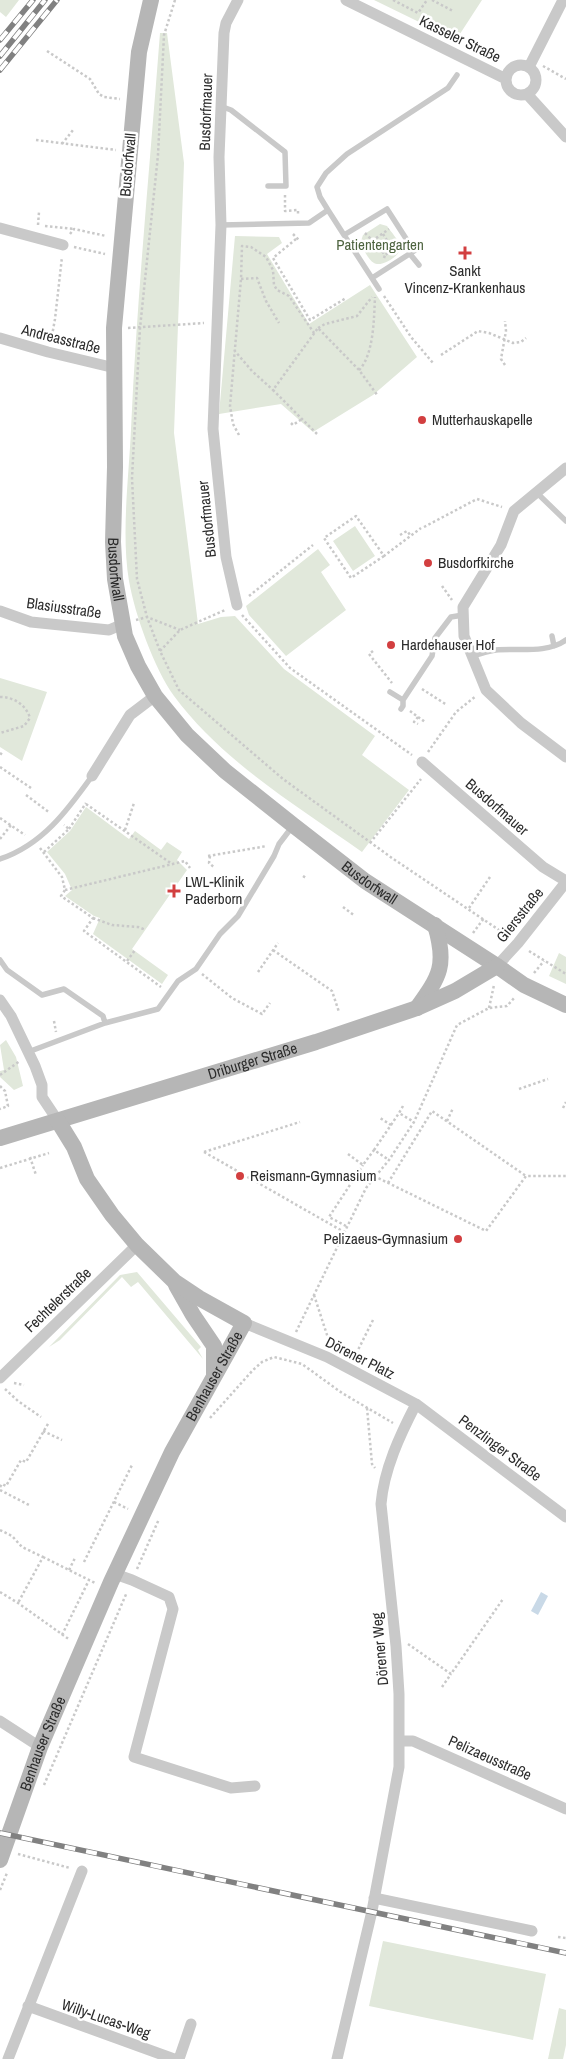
<svg xmlns="http://www.w3.org/2000/svg" width="566" height="2059" viewBox="0 0 566 2059" font-family="'Archivo Narrow',sans-serif">
<rect width="100%" height="100%" fill="#fff"/>
<path fill="#e1e8db" d="M0,0H19L6,17L0,12Z
M374,0H482L456,40Z
M160,33H167L184,163L174,433L198,624L221,617L235,616L284,669L375,736L362,755L409,790L362,852C296,805 223,762 174,696C154,668 135,615 129,581C121,534 129,476 131,429C137,296 150,165 160,33Z
M380,224L387,226C391,232 398,239 400,246C403,255 381,268 374,263C368,260 364,249 360,244L363,235Z
M235,236L279,237L282,243L267,254L309,324L370,285L417,357L373,395L313,432L281,404L219,414Z
M355,526L375,556L353,571L333,541Z
M318,549L330,565L321,572L346,610L286,656L249,615L246,606Z
M0,678L47,692L22,761L0,747Z
M86,807L129,839L135,831L161,850L167,842L182,852L177,860L187,870L132,949L168,975L162,984L93,934L100,918L94,916L65,896L72,890L65,874L47,852L70,831Z
M559,953L566,957V984L549,976Z
M6,1040L16,1057L23,1086L14,1090L0,1077V1071L4,1070L0,1045Z
M137,1272L201,1347L198,1350L203,1359L138,1282L131,1287L122,1277L60,1340L49,1347L120,1275Z
M383,1941L546,1974L533,2040L369,2006Z
M559,2008L566,2010V2045L563,2059H548Z"/>
<path fill="#c9d9e7" d="M541,1592L548,1596L538,1615L531,1611Z"/>
<g fill="none" stroke-linecap="round" stroke-linejoin="round">
<path stroke="#c9c9c9" stroke-width="2.5" stroke-dasharray="2.5 2.5" stroke-linecap="butt" d="M175,0L164,35L158,155L140,328L132,478L137,579L147,617L160,651L179,690L283,779L392,858L508,936
M393,0L418,13L427,0
M432,0L453,11
M47,51L90,79L99,94L104,97L120,99
M543,66L566,79
M36,140L116,150
M62,144L73,130
M285,195V211L298,210V215
M38,225L39,212
M45,226L74,229
M365,233L375,243L380,252
M70,234L74,229L106,236
M293,234L300,241
M383,234L393,250L385,255
M296,239L273,258L310,320L346,298
M372,241L389,229
M74,247L105,254
M384,258L385,255L381,250L388,241
M241,279L257,278L266,301L279,323
M384,296L411,337L433,363
M128,328L204,323
M318,328L325,324L357,316L372,297
M51,341L55,319L62,257
M234,350L252,371L273,390
M441,355L478,331L489,333L513,343L521,342L526,338
M505,365L501,359L506,331L505,321
M359,370C374,355 374,317 375,297
M291,423L293,425L302,419
M317,434L273,390L318,328L359,370L378,396
M239,435L233,424L230,406L241,279L242,246L251,247L266,257L273,270L274,285L277,290L289,296L314,333
M424,527L477,499L502,507
M400,535L407,531L411,536
M384,556L351,578L324,538L356,516L384,556L421,528
M442,586L452,600
M249,596L313,545
M242,615L290,668L412,755
M136,620L147,617L180,630
M160,651L180,630L225,610
M373,651L369,654L392,683
M422,689L447,705
M0,697C14,697 26,705 30,718L24,726L0,733
M410,711L425,722
M418,717L414,722L418,724
M428,752L456,712L476,696
M0,753L4,756
M0,767L31,788
M26,795L50,813
M86,804L172,864
M0,818L25,835
M69,829L86,803
M125,830L134,803
M0,839L11,825
M370,843L421,779
M40,848L62,877L65,890L61,896L93,918L84,931L161,987
M44,852L69,829L64,825
M208,856L267,846
M210,856L209,863L215,868
M303,876L306,878
M65,890L185,861L190,868
M343,907L355,916
M469,908L490,877
M93,918L112,925L138,927L146,930
M473,933L484,918
M273,950L332,991L339,1012
M529,951L566,974
M127,961L135,950
M258,972L278,943
M534,973L544,961
M202,974L232,998L262,1014L270,1003
M489,1008L494,985
M54,1021L56,1032
M0,1075L20,1061
M0,1086L5,1091L8,1106L0,1109
M519,1089L548,1079
M403,1106L399,1113L414,1122
M563,1108L566,1102
M447,1121L453,1108
M391,1125L399,1113
M374,1150L391,1125L380,1118
M204,1152L344,1232
M204,1152L300,1122
M348,1154L363,1165L374,1150L389,1160
M30,1157L36,1175
M0,1168L49,1153
M374,1176L486,1231L526,1176H566
M388,1183L432,1111L526,1176
M346,1226L329,1217L363,1165
M314,1295L330,1344
M296,1332L366,1188L389,1160L414,1122L457,1025L489,1008L507,1006L515,997
M354,1358L373,1320
M14,1383L24,1385
M5,1389L18,1401L41,1417
M367,1408L372,1464L375,1468
M210,1418L253,1370L262,1362L274,1357L302,1364L342,1393L393,1423
M43,1431L62,1440
M0,1487L2,1484L6,1486L21,1460L26,1462L49,1422
M0,1490L29,1505
M114,1502L128,1509
M0,1530L12,1536L22,1547L43,1557L18,1603
M43,1557L95,1583
M84,1562L132,1465
M137,1569L159,1519
M69,1570L75,1558
M0,1592L18,1603L70,1640
M62,1635L89,1580
M408,1644L451,1674L503,1599
M442,1687L451,1674
M44,1785L127,1592
M18,1854L70,1868
M0,1890L7,1873
M558,1937L566,1938"/>
<path stroke="#c9c9c9" stroke-width="5.5" d="M220,106L231,110L285,152L286,186H268
M328,210L320,197L317,187L326,173L347,154L448,88L457,75
M221,225L309,223L328,210L344,235L387,209L414,251L372,278
M344,235L379,289
M410,254L419,265
M537,493L566,521
M552,636L554,646
M472,656C480,654 488,651 496,650C517,648 547,654 566,640
M390,692L403,700
M401,709L403,706V700L432,656L435,638L451,617L463,615
M0,859C42,845 67,811 92,776
M0,960L7,970L42,995L64,989L103,1016L105,1023
M28,1052L105,1023L158,1009L178,981L196,969L220,934L238,916L274,856L279,844L292,827"/>
<path stroke="#c9c9c9" stroke-width="11" d="M346,0L506,79
M506 80a15 15 0 1 1 30 0a15 15 0 1 1-30 0Z
M529,67L563,0
M527,94L566,137
M0,228L63,245
M0,338L48,352L115,368
M566,468L514,511L501,545L463,607L464,636L486,690L521,723L566,757
M237,605L226,557L213,429L221,225L219,157L224,33L226,23L238,0
M0,611L31,622L109,630L123,624
M422,762L543,867L566,881
M92,776L130,715L155,696
M497,966L518,943L566,882
M0,1000L11,1016L35,1066L42,1085V1097L58,1121
M244,1323L327,1357L416,1404L566,1517
M0,1378L137,1245
M115,1574L132,1580L169,1597L173,1609L134,1757L231,1788L255,1786
M0,1721L40,1747
M400,1741H413L566,1809
M374,1898L532,1931
M28,2006L174,2059
M8,2059L82,1871
M179,2059L191,2024
M337,2059L372,1911L399,1767V1694L396,1646L381,1504C384,1469 400,1435 416,1404"/>
<g stroke="#b6b6b6" stroke-width="16">
<path id="s1" d="M151,0L139,52L114,328L115,467L113,542L115,579L125,636L138,666L155,696L187,735L225,771L293,825L365,881L497,966L524,985L566,1005"/>
<path d="M417,1008C440,976 447,965 435,925"/>
<path id="s2" d="M0,1138L316,1042L417,1008L455,991L497,966"/>
<path d="M176,1285L193,1315L214,1346V1375"/>
<path id="s3" d="M0,1860L40,1747L111,1582L172,1452L244,1323L199,1298L175,1282L137,1245L112,1215L87,1179L74,1147L58,1121"/>
</g>
<defs>
<path id="rail" d="M0,40L33,0
M0,56L45,0
M0,70L57,0
M0,1833L566,1953"/>
</defs>
<use href="#rail" stroke="#818181" stroke-width="5.5"/>
<use href="#rail" stroke="#fff" stroke-width="4" stroke-dasharray="11" stroke-linecap="butt"/>
</g>
<g fill="#d23f40" stroke="#fff" stroke-width="2">
<path d="M462.5 245.5h5v5h5v5h-5v5h-5v-5h-5v-5h5z"/>
<circle cx="422" cy="420" r="5"/>
<circle cx="428" cy="563" r="5"/>
<circle cx="391" cy="645" r="5"/>
<path d="M171.5 883.5h5v5h5v5h-5v5h-5v-5h-5v-5h5z"/>
<circle cx="240" cy="1176" r="5"/>
<circle cx="458" cy="1239" r="5"/>
</g>
<g text-anchor="middle" stroke-width="5" stroke-linejoin="round" paint-order="stroke">
<g font-size="15" fill="#2c2c2c" stroke="#fff">
<text transform="translate(460 39) rotate(26)" y="5">Kasseler Straße</text>
<text transform="translate(206 112) rotate(-88)" y="5">Busdorfmauer</text>
<text transform="translate(128 165) rotate(-85)" y="5">Busdorfwall</text>
<text transform="translate(61 339) rotate(14)" y="5">Andreasstraße</text>
<text transform="translate(207 519) rotate(-96)" y="5">Busdorfmauer</text>
<text dy="5" stroke="none"><textPath href="#s1" startOffset="572">Busdorfwall</textPath></text>
<text transform="translate(64 608) rotate(8)" y="5">Blasiusstraße</text>
<text transform="translate(497 807) rotate(41)" y="5">Busdorfmauer</text>
<text dy="5" stroke="none"><textPath href="#s1" startOffset="992">Busdorfwall</textPath></text>
<text transform="translate(520 915) rotate(-51)" y="5">Giersstraße</text>
<text dy="5" stroke="none"><textPath href="#s2" startOffset="264">Driburger Straße</textPath></text>
<text transform="translate(58 1300) rotate(-44)" y="5">Fechtelerstraße</text>
<text transform="translate(360 1358) rotate(27)" y="5">Dörener Platz</text>
<text dy="5" stroke="none"><textPath href="#s3" startOffset="530">Benhauser Straße</textPath></text>
<text transform="translate(500 1448) rotate(37)" y="5">Penzlinger Straße</text>
<text transform="translate(380 1649) rotate(-95)" y="5">Dörener Weg</text>
<text dy="5" stroke="none"><textPath href="#s3" startOffset="124">Benhauser Straße</textPath></text>
<text transform="translate(490 1758) rotate(24)" y="5">Pelizaeusstraße</text>
<text transform="translate(106 2019) rotate(19)" y="5">Willy-Lucas-Weg</text>
</g>
<g font-size="15" fill="#4d633f" stroke="#fff">
<text x="380" y="250">Patientengarten</text>
</g>
<g font-size="15" fill="#2c2c2c" stroke="#fff" text-anchor="start">
<text x="465" y="276" text-anchor="middle">Sankt<tspan x="465" dy="17">Vincenz-Krankenhaus</tspan></text>
<text x="432" y="425">Mutterhauskapelle</text>
<text x="438" y="568">Busdorfkirche</text>
<text x="401" y="650">Hardehauser Hof</text>
<text x="185" y="887">LWL-Klinik<tspan x="185" dy="17">Paderborn</tspan></text>
<text x="250" y="1181">Reismann-Gymnasium</text>
<text x="448" y="1244" text-anchor="end">Pelizaeus-Gymnasium</text>
</g>
</g>
</svg>
